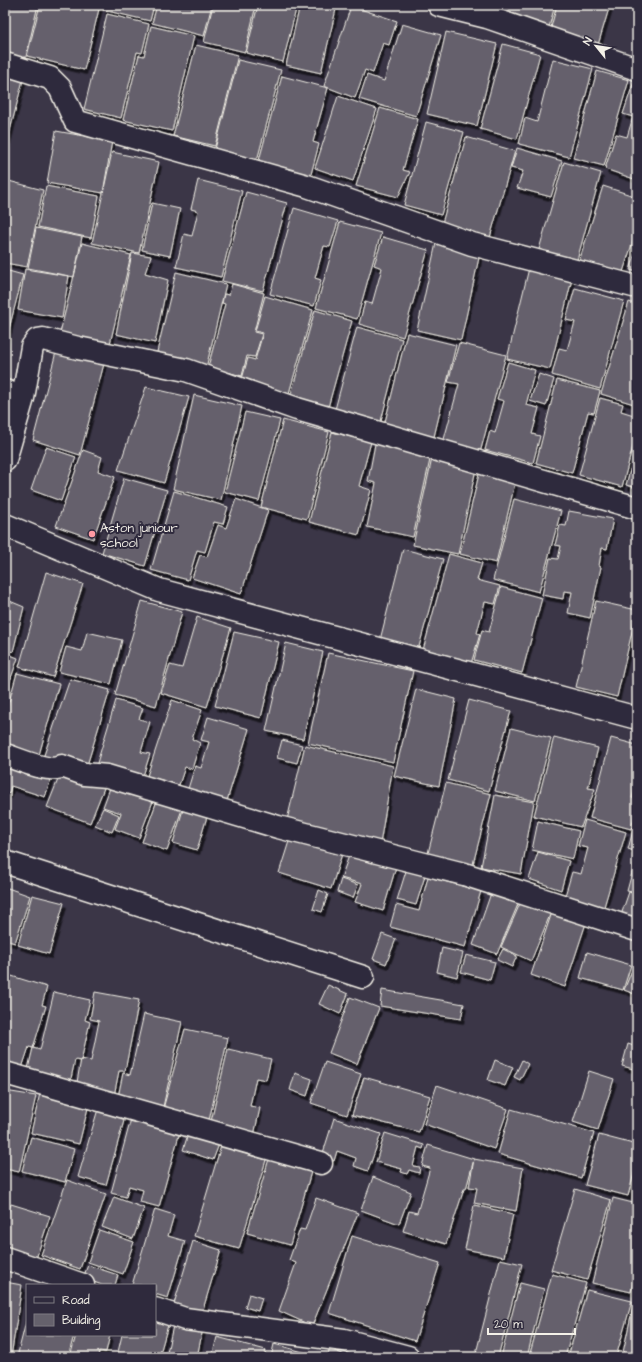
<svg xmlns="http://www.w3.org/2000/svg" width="642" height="1362" viewBox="0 0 642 1362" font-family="'Architects Daughter',sans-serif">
<defs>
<filter id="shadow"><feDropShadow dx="2.5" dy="4.5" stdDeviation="0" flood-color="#0009"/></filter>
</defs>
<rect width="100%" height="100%" fill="#3b3647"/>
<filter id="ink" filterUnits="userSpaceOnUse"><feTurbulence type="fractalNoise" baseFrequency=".025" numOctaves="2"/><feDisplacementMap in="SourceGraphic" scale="8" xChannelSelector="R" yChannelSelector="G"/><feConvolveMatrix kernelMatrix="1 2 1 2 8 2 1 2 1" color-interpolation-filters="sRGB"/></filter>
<g filter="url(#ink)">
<path fill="#65616c" stroke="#f4f1e8" filter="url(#shadow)" d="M5,5H38L25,61L5,57Z
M40,5H100L84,70L27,56Z
M105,5H154L150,21L103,10Z
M157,5H212L204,36L152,23Z
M213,5H256L245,52L204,42Z
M258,5H297L283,62L246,53Z
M300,5H337L321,73L286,65Z
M467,5H506L504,15Z
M510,5H555L548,31L507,20Z
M557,5H610L598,45L550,31Z
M351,6L397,21L389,45L383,43L373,73L365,70L355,98L324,86Z
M107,14L149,24L142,53L137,52L121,118L84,109Z
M402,24L441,35L416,116L359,99L367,75L384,81Z
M151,26L194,36L172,131L123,120L139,55L144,56Z
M446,32L497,44L477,126L427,114Z
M503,44L540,54L517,139L480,129Z
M196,45L238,55L215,146L173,136Z
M553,59L593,69L569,157L519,144L525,118L537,122Z
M238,60L281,70L256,164L214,153Z
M5,71L24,76L5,150Z
M597,71L629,80L604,166L573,158Z
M282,76L328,88L313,142L319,144L310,178L258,164Z
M634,81L637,82V180L605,169L616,134L627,137L633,117L623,114Z
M338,96L377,109L353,181L315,168Z
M380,108L418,119L403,170L410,172L398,197L356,186Z
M426,122L464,132L441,215L404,205Z
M56,131L112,141L103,193L47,183Z
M466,137L515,151L489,241L441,227Z
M517,148L562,161L551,197L517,188L523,171L511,168Z
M112,152L159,162L139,253L92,243Z
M564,162L601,173L576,264L538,253Z
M5,180L43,190L27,267L5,263Z
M198,180L242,191L221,277L176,267L184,234L192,236L198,211L191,209Z
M46,186L99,196L91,238L38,227Z
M603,186L637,197V229L621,278L578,265Z
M246,192L287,203L263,291L222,281Z
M152,203L180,209L170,256L142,250Z
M294,208L338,221L330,247L324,246L315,278L321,280L314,306L270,294Z
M340,222L381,233L357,319L316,308Z
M36,228L82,237L74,277L28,268Z
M383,237L428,250L403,337L359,324L365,302L372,304L382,268L374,265Z
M82,243L131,255L109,348L59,337Z
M436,243L480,253L461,340L417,330Z
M637,248V272L630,270Z
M132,253L151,256L145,273L168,280L155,343L116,334Z
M529,268L572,279L550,369L507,359Z
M25,269L69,276L62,318L18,310Z
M5,270L23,275L5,344Z
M176,272L226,284L206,368L156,356Z
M232,284L264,293L254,332L262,334L255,357L247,356L242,376L208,367L225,304L222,303L224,294L229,295Z
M575,288L624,301L600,389L552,375L559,348L567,350L575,322L566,320Z
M265,296L313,310L287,400L240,386L248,358L255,360L263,333L255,331Z
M629,302L637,305V405L601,394Z
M315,310L352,321L327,411L289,401Z
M357,327L402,339L379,429L333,417Z
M407,333L456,345L433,441L383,430Z
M459,343L506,355L480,453L443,443L459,384L448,382Z
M56,352L105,360L80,455L33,440Z
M508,362L535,370L526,405L539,408L532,434L540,436L533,463L485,450L490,431L495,433L504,401L497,399Z
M539,374L554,379L546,406L530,401Z
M557,380L600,391L594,413L588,412L572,473L536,463Z
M146,387L189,397L164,483L118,470Z
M194,395L242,406L221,500L173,489Z
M600,398L623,404L621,411L637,416V431L622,487L579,475Z
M245,412L280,420L259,501L225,492Z
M283,420L329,432L307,519L261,507Z
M332,432L371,442L359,486L371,490L359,535L309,522Z
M375,444L431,455L413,537L367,527L376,483L368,481Z
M637,445V488L626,485Z
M46,447L76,457L61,501L31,490Z
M83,450L102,457L98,471L115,477L93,539L56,526Z
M433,454L477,464L458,554L413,545Z
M479,474L515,483L496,563L460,554Z
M124,478L167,490L145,566L102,553Z
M174,491L228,507L223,524L214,522L205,552L197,550L188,580L151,570Z
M236,499L268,510L241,594L192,578L200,555L207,557L218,525L226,528Z
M514,499L561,511L539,592L493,580Z
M569,511L613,519L607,549L602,548L599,566L601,567L590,618L568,613L572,592L564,591L563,599L542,595L550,558L558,559L561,546L555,545L560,525L566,526Z
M403,549L443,559L417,654L379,644Z
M449,554L482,563L477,580L500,586L495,604L485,602L477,633L480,634L470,667L422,654Z
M46,572L83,584L53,677L19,667Z
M501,587L542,598L522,673L474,660L482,630L489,632Z
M5,599L24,607L13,652L5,649Z
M142,601L182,612L156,706L115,695Z
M596,601L637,610L617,697L576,687Z
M197,617L231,628L207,707L161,693L170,665L182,668Z
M87,632L122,640L111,684L59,672L66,647L82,651Z
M234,632L279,642L261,718L215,706Z
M286,643L323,652L303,739L266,731Z
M5,653L18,658L5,695Z
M328,653L413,671L393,762L308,743Z
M17,673L59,684L37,762L5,753V716Z
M70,679L110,690L85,772L42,761Z
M416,689L456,699L439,786L394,776Z
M116,700L143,708L139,719L150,722L141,752L150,754L143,776L97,763Z
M172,700L202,710L192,739L200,743L192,769L185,767L179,785L147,776Z
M469,700L511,711L489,791L448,780Z
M208,717L249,729L226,804L187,792L195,766L201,768L209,742L201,740Z
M511,728L551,738L535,801L495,791Z
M554,737L598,748L588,788L595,789L581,827L534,816Z
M611,738L637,745V781L632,798L637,799V806L631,829L590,818Z
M282,740L302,745L297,763L277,758Z
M305,745L393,766L380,844L287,820Z
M5,758L53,773L45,797L11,786L9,794L5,792Z
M63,767L106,783L90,823L47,807Z
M113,780L155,796L139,838L115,829L121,813L103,807Z
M446,783L491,794L472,868L427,857Z
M159,795L184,804L167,851L142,842Z
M495,795L534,802L521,874L481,867Z
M185,803L209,810L197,850L173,843Z
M103,808L119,815L112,832L95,825Z
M585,820L626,832L601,917L562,906L572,872L581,874L588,848L578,846Z
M538,821L579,831L573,859L532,850Z
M635,823H637V852L628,849Z
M290,838L342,854L331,889L279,873Z
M538,852L569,861L561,890L529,879Z
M350,853L396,867L383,911L355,902L362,884L341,878Z
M637,854V893L627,891Z
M406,871L425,876L416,905L397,900Z
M428,877L481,891L465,947L390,927L396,905L419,911Z
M341,879L358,885L353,898L337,892Z
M5,887L30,896L15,943L5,940Z
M319,890L328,894L322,912L313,909Z
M629,892L637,895V920L621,915Z
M491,893L519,902L497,954L473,945Z
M32,895L64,903L49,954L18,945Z
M522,899L552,910L531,961L501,947Z
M553,909L587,920L565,987L531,975Z
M382,934L396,939L386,964L373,959Z
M442,948L463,953L457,977L437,972Z
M503,949L517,956L512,967L497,960Z
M587,952L631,965L623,990L580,978Z
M466,955L495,962L490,980L461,972Z
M633,968L637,969V995L624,990Z
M5,974L47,987L42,1005L46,1006L33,1048L29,1047L22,1068L5,1063Z
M328,985L348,994L340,1014L319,1004Z
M382,990L464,1004L461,1019L380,1006Z
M54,992L90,1000L85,1020L90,1022L81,1061L75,1060L70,1083L27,1073L33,1048L40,1050Z
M95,992L139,1000L125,1071H119L114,1096L76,1088L81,1059L91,1061L99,1021L90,1019Z
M350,997L379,1008L357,1064L329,1053Z
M144,1014L182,1022L163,1107L118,1097L123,1073L130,1075Z
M185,1029L228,1038L207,1129L161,1116Z
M628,1044L637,1047V1070L622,1066Z
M228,1049L271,1059L266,1080L256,1078L250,1106L260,1108L253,1140L209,1130Z
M495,1060L513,1067L505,1086L488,1080Z
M522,1060L528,1064L520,1080L514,1077Z
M325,1062L361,1074L347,1115L311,1103Z
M589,1071L614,1079L598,1130L573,1122Z
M295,1073L312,1079L307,1096L290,1090Z
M364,1077L430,1096L419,1132L352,1115Z
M437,1085L508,1109L494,1149L424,1124Z
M5,1091L36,1096L19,1172L5,1169Z
M40,1093L89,1104L79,1144L31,1133Z
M98,1109L125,1117L106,1185L78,1177Z
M511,1109L594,1133L581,1178L498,1154Z
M132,1115L181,1128L159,1207L140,1202L143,1190L129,1186L126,1197L111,1193Z
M334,1118L381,1134L368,1171L354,1166L356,1158L337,1151L334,1161L322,1156Z
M190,1128L221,1139L213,1160L183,1150Z
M385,1133L424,1145L423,1149L418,1147L413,1166L420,1167L419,1173L409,1170L407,1174L401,1172L402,1169L376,1162Z
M599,1135L637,1145V1162L628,1196L585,1185Z
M31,1137L74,1149L65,1182L22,1171Z
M428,1145L474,1159L466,1189H464L446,1244L403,1231L409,1211L417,1213L430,1168L422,1166Z
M221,1146L266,1160L239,1249L194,1236Z
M271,1152L313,1165L290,1245L247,1233Z
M474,1159L523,1168L516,1211L474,1203L477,1188L469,1187Z
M373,1177L411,1192L399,1224L361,1210Z
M67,1180L106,1194L80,1269L41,1255Z
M575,1189L611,1200L587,1280L551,1270Z
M114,1197L144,1208L133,1239L102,1227Z
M316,1198L358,1213L312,1326L279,1311L296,1263L289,1260L300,1229L305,1230Z
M613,1198L637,1204V1266L631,1292L592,1283Z
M11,1204L50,1216L35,1262L5,1252V1221Z
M474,1205L513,1214L504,1257L465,1249Z
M155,1209L174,1215L168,1236L185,1241L168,1298L155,1294V1285H132Z
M99,1230L134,1242L123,1274L88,1262Z
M352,1236L440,1263L415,1341L329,1313Z
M193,1241L221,1250L201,1316L173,1307Z
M500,1259L522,1264L498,1357H475Z
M88,1265L118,1275L115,1285H102L83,1278Z
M552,1274L586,1283L565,1357H529Z
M5,1282L22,1285L11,1357H5Z
M520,1283L544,1289L527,1357H501Z
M587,1290L632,1301L616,1357H568Z
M249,1294L262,1298L258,1311L245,1307Z
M634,1302H637V1357H622Z
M175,1317L204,1324L197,1357H166Z
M27,1318V1335H74L68,1357H17Z
M155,1321L168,1325L159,1357H135L118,1352L122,1335H155Z
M76,1335H110L106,1352L99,1351L98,1357H70Z
M217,1337L266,1350L264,1357H212Z
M274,1344L314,1355V1357H271Z
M330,1349L350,1357H327Z"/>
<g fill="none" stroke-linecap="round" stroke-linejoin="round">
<defs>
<path id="minor" d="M439,5L487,17L637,69
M5,64L50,78L60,88L75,121L307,186L472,244L637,287
M5,391L23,398
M5,460L23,398L32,347L37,340L43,339L78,348L186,370L297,409L637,508
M5,525L159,590L637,718
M5,755C18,759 51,774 62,766L84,774L107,776L278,827L464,874L637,930
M5,862L363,977
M5,1073L321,1163
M5,1258L83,1285
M155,1309L185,1319L344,1340L408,1357"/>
</defs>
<use href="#minor" stroke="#f4f1e8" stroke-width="25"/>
<use href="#minor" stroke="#2f2a3d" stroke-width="22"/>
</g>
</g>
<circle fill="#ff9aa2" stroke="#2f2a3d" stroke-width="1.5" cx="92" cy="534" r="4"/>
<g text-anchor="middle" stroke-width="4" stroke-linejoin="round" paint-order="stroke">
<g font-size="13" fill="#f4f1e8" stroke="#2f2a3d" text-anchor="start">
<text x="100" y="532">Aston juniour<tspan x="100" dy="15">school</tspan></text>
</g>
</g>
<rect width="642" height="1362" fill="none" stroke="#2f2a3d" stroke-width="20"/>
<rect x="10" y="10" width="622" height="1342" fill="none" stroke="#f4f1e8" stroke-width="1.5" filter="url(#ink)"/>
<rect x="26" y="1284" width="130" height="52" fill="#2f2a3d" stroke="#7e7a81"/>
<rect x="34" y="1297" width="20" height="6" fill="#2f2a3d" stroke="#7e7a81"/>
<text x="62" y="1304" font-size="12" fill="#f4f1e8">Road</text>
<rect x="34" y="1314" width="20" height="12" fill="#65616c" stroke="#7e7a81"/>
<text x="62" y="1324" font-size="12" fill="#f4f1e8">Building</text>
<g transform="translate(596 46) rotate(300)" stroke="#2f2a3d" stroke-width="3" paint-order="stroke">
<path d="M0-3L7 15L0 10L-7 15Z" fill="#f4f1e8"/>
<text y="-6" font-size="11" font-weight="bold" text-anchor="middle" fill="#f4f1e8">N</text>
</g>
<path d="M488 1328v6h87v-6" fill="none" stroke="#f4f1e8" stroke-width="2"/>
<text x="494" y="1328" font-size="12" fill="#f4f1e8" stroke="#2f2a3d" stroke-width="3" paint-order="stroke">20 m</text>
</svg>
